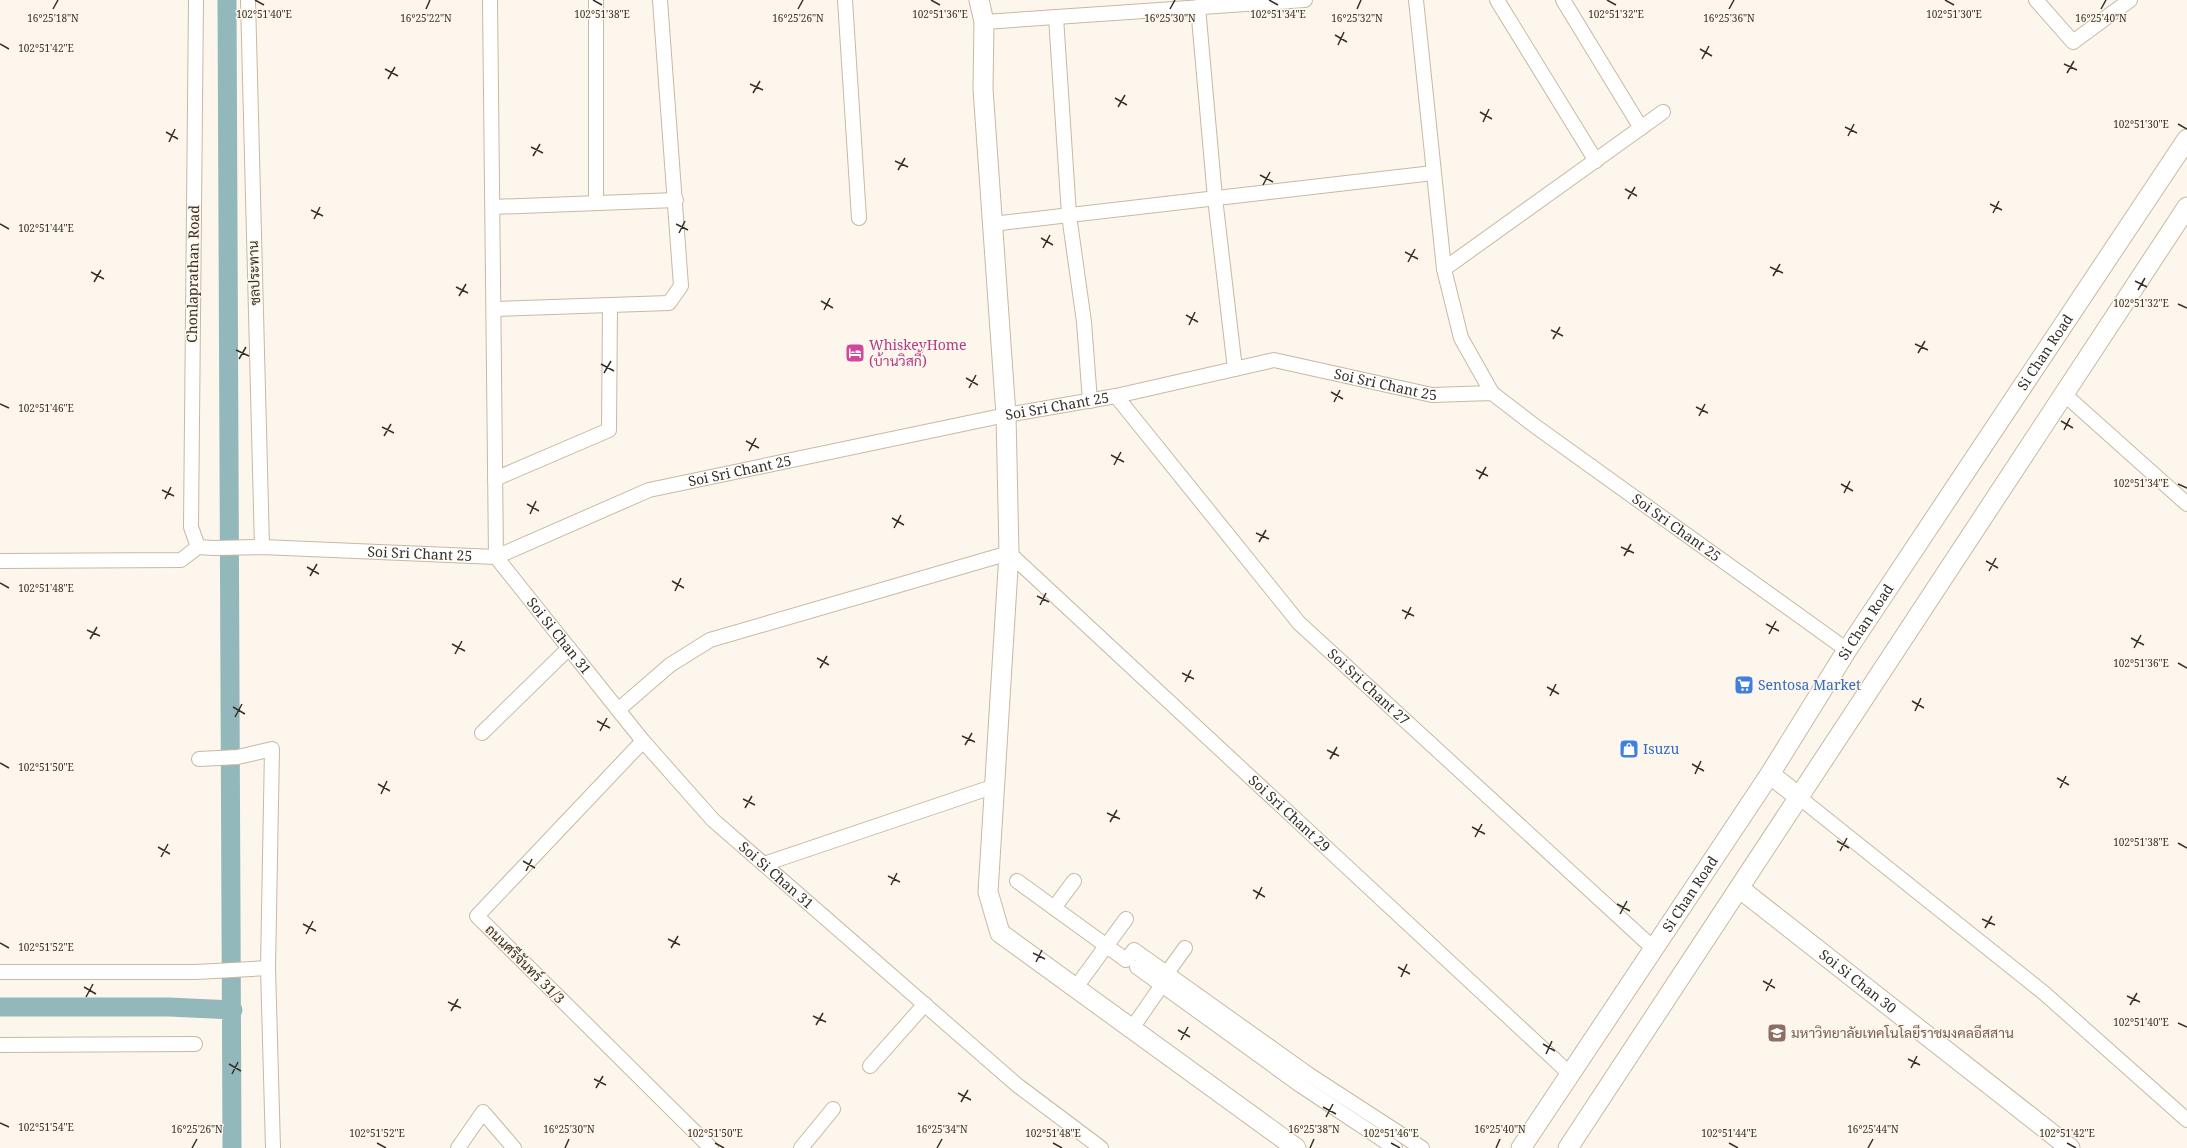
<svg xmlns="http://www.w3.org/2000/svg" width="2187" height="1148" viewBox="0 0 2187 1148" font-family="'Noto Serif',Sarabun,serif">
<rect width="100%" height="100%" fill="#fcf6ec"/>
<g fill="none" stroke-linecap="round" stroke-linejoin="round">
<path stroke="#92b8bc" stroke-width="19" d="M227,0L232,1148
M0,1007H169L233,1010"/>
<defs>
<g id="street">
<path d="M196,0L191,527L198,547"/>
<path d="M248,0L262,547"/>
<path id="s1" d="M490,0L496,557L643,741L713,820L1017,1085L1101,1148"/>
<path d="M845,0L859,218"/>
<path d="M1416,0L1444,269L1461,338L1492,393"/>
<path d="M1497,0L1596,161"/>
<path d="M1563,0L1641,128"/>
<path d="M2036,0L2073,42L2130,0"/>
<path d="M1198,7L1215,198L1235,369"/>
<path d="M1056,17L1069,215L1084,322L1090,401"/>
<path d="M984,22L1305,0"/>
<path d="M596,203V0"/>
<path d="M493,207L676,200"/>
<path d="M992,224L1433,173"/>
<path d="M1444,269L1663,112"/>
<path d="M494,309L669,303L681,286L660,0"/>
<path d="M2064,394L2187,504"/>
<path id="s2" d="M1116,396L1299,623L1653,948"/>
<path d="M495,479L609,430L610,305"/>
<path id="s3" d="M198,547L214,548L262,547L496,557L649,490L1006,415L1116,396L1274,360L1432,395L1492,393L1535,426L1847,650"/>
<path d="M0,561L181,560L198,547"/>
<path id="s4" d="M618,710L670,665L710,640L1009,553L1570,1074"/>
<path d="M482,733L569,648"/>
<path d="M643,741L477,916L711,1148"/>
<path d="M199,759L238,757L272,749L268,968"/>
<path d="M1800,798L2044,993L2187,1120"/>
<path d="M764,864L995,786"/>
<path d="M1017,881L1126,960L1134,950L1308,1074L1422,1148"/>
<path d="M1054,908L1074,881"/>
<path d="M1137,967L1300,1085L1395,1148"/>
<path d="M0,972H196L268,968L273,1148"/>
<path d="M1167,973L1185,948"/>
<path d="M1082,979L1126,919"/>
<path d="M1137,1021L1162,985"/>
<path d="M0,1045L195,1044"/>
<path d="M870,1066L925,1004"/>
<path d="M458,1148L483,1112L514,1148"/>
<path d="M801,1148L833,1109"/>
</g>
<g id="secondary">
<path d="M979,0L984,22L983,89L1006,415L1009,553L988,892L1000,933L1296,1148"/>
<path d="M1770,774L1800,798"/>
<path id="s5" d="M1739,888L2070,1148"/>
<path id="s6" d="M1521,1148L1770,774L1847,650L2187,139"/>
<path d="M1568,1148L2187,207"/>
</g>
</defs>
<use href="#street" stroke="#c8b9a1" stroke-width="16"/>
<use href="#secondary" stroke="#c8b9a1" stroke-width="21"/>
<use href="#street" stroke="#fff" stroke-width="14"/>
<use href="#secondary" stroke="#fff" stroke-width="19"/>
</g>
<path fill="none" stroke="#363026" stroke-width="1.5" d="M255,0L264,5M593,0L602,5M931,0L940,5M1269,0L1278,5M1607,0L1616,5M1945,0L1954,5M53,9L58,0M426,9L430,0M798,9L803,0M1170,9L1175,0M1357,9L1361,0M1729,9L1734,0M2101,9L2106,0M1335,35L1347,42M0,44L9,49M1338,45L1344,32M1700,49L1712,56M1702,59L1709,46M2064,64L2077,70M385,69L398,76M2067,73L2074,61M388,79L395,67M750,84L763,90M753,93L760,81M1115,98L1127,105M1118,107L1125,95M1480,112L1492,119M1483,122L1489,109M2178,124L2187,129M1845,127L1857,133M166,132L178,139M1848,136L1854,124M169,142L175,129M531,147L543,153M533,156L540,144M895,161L908,167M898,170L905,158M1260,175L1273,182M1263,185L1270,172M1625,189L1637,196M1628,199L1635,187M1990,204L2002,210M311,210L323,216M1993,213L1999,201M314,219L320,207M0,224L9,229M676,224L688,230M679,233L685,221M1041,238L1053,245M1043,248L1050,235M1405,252L1418,259M1408,262L1415,249M1770,267L1783,273M91,272L104,279M1773,276L1780,264M2135,281L2147,287M94,282L101,270M456,287L468,293M2138,290L2145,278M459,296L466,284M821,301L833,308M2178,304L2187,308M824,310L830,298M1186,315L1198,322M1189,325L1195,312M1551,330L1563,336M1553,339L1560,327M1915,344L1928,350M236,350L249,356M1918,353L1925,341M239,359L246,347M601,364L614,371M604,373L611,361M966,378L978,385M969,388L976,375M1331,392L1343,399M1334,402L1340,390M0,404L9,408M1696,407L1708,413M1699,416L1705,404M2061,421L2073,428M382,427L394,433M2064,430L2070,418M384,436L391,424M746,441L759,448M749,451L756,438M1111,455L1124,462M1114,465L1121,452M1476,470L1488,476M1479,479L1486,467M1841,484L1853,491M2178,484L2187,488M162,490L174,496M1844,493L1850,481M165,499L171,487M527,504L539,511M530,514L536,501M892,518L904,525M894,528L901,515M1256,533L1269,539M1259,542L1266,530M1621,547L1634,553M1624,556L1631,544M1986,561L1998,568M307,567L319,574M1989,571L1996,558M310,576L317,564M672,581L684,588M0,583L9,588M675,591L681,578M1037,596L1049,602M1040,605L1046,593M1402,610L1414,616M1405,619L1411,607M1766,624L1779,631M87,630L100,636M1769,634L1776,621M2131,638L2144,645M90,639L97,627M452,644L465,651M2134,648L2141,635M455,654L462,641M817,658L829,665M2178,663L2187,668M820,668L827,656M1182,673L1194,679M1185,682L1191,670M1547,687L1559,694M1550,696L1556,684M1912,701L1924,708M233,707L245,714M1915,711L1921,698M235,717L242,704M597,721L610,728M600,731L607,718M962,736L975,742M965,745L972,733M1327,750L1339,756M1330,759L1337,747M0,763L9,768M1692,764L1704,771M1695,774L1701,761M2057,778L2069,785M378,784L390,791M2060,788L2066,776M381,794L387,781M743,799L755,805M745,808L752,796M1107,813L1120,819M1110,822L1117,810M1472,827L1485,834M1475,837L1482,824M1837,841L1849,848M2178,843L2187,848M158,847L170,854M1840,851L1847,838M161,857L168,844M523,861L535,868M526,871L532,859M888,876L900,882M891,885L897,873M1253,890L1265,897M1256,899L1262,887M1617,904L1630,911M1620,914L1627,901M1982,919L1995,925M303,924L316,931M1985,928L1992,916M306,934L313,921M668,939L680,945M0,943L9,948M671,948L678,936M1033,953L1045,959M1036,962L1042,950M1398,967L1410,974M1401,977L1407,964M1763,981L1775,988M84,987L96,994M1766,991L1772,979M2127,996L2140,1002M86,997L93,984M448,1002L461,1008M2130,1005L2137,993M451,1011L458,999M813,1016L826,1022M2178,1023L2187,1027M816,1025L823,1013M1178,1030L1190,1037M1181,1040L1188,1027M1543,1044L1555,1051M1546,1054L1552,1041M1908,1059L1920,1065M229,1064L241,1071M1911,1068L1917,1056M232,1074L238,1062M594,1079L606,1085M596,1088L603,1076M958,1093L971,1100M961,1102L968,1090M1323,1107L1336,1114M1326,1117L1333,1104M0,1123L9,1127M377,1143L386,1148M715,1143L724,1148M1053,1143L1062,1148M1391,1143L1400,1148M1729,1143L1738,1148M2067,1143L2076,1148M192,1148L197,1139M565,1148L569,1139M937,1148L942,1139M1310,1148L1314,1139M1496,1148L1500,1139M1868,1148L1873,1139"/>
<defs>
<symbol id="hotel-square" viewBox="-11 -11 22 22"><rect x="-9" y="-9" width="18" height="18" rx="4" fill="#d1479c" stroke="#fcf6ec"/><path d="M-6-4.5h1.5V1H6V5H4.5V3h-9V5H-6ZM-4 0a1.8 1.8 0 1 1 3.6 0ZM.5 0V-2.5h3Q6-2.5 6 0Z" fill="#fff"/></symbol>
<symbol id="supermarket-square" viewBox="-11 -11 22 22"><rect x="-9" y="-9" width="18" height="18" rx="4" fill="#3f7fe0" stroke="#fcf6ec"/><path d="M-6-5.5h2.5l.6 2H6L4.5 2H-2.5L-4.4-4H-6ZM-1.5 3.2a1.3 1.3 0 1 0 .1 0ZM3 3.2a1.3 1.3 0 1 0 .1 0Z" fill="#fff"/></symbol>
<symbol id="shop-square" viewBox="-11 -11 22 22"><rect x="-9" y="-9" width="18" height="18" rx="4" fill="#3f7fe0" stroke="#fcf6ec"/><path d="M-5-2.5h2.3a2.7 3.5 0 0 1 5.4 0H5L5.5 6h-11ZM-1.5-2.5h3a1.5 2.3 0 0 0-3 0Z" fill="#fff"/></symbol>
<symbol id="university-square" viewBox="-11 -11 22 22"><rect x="-9" y="-9" width="18" height="18" rx="4" fill="#8d6e63" stroke="#fcf6ec"/><path d="M0-5L7-2L0 1L-7-2ZM-4 1L0 2.5L4 1V4Q0 6-4 4Z" fill="#fff"/></symbol>
</defs>
<g fill-rule="evenodd">
<use href="#hotel-square" x="844" y="342" width="22" height="22"/>
<use href="#supermarket-square" x="1733" y="674" width="22" height="22"/>
<use href="#shop-square" x="1618" y="738" width="22" height="22"/>
<use href="#university-square" x="1766" y="1022" width="22" height="22"/>
</g>
<g text-anchor="middle" stroke-width="3" stroke-linejoin="round" paint-order="stroke">
<g font-size="14" fill="#363026" stroke="#fcf6ec">
<text transform="translate(254 273) rotate(-92)" y="5">ชลประทาน</text>
<text transform="translate(193 274) rotate(-89)" y="5">Chonlaprathan Road</text>
<text dy="5" stroke="none"><textPath href="#s6" startOffset="953">Si Chan Road</textPath></text>
<text dy="5" stroke="none"><textPath href="#s3" startOffset="1218">Soi Sri Chant 25</textPath></text>
<text dy="5" stroke="none"><textPath href="#s3" startOffset="882">Soi Sri Chant 25</textPath></text>
<text dy="5" stroke="none"><textPath href="#s3" startOffset="558">Soi Sri Chant 25</textPath></text>
<text dy="5" stroke="none"><textPath href="#s3" startOffset="1554">Soi Sri Chant 25</textPath></text>
<text dy="5" stroke="none"><textPath href="#s3" startOffset="222">Soi Sri Chant 25</textPath></text>
<text dy="5" stroke="none"><textPath href="#s6" startOffset="629">Si Chan Road</textPath></text>
<text dy="5" stroke="none"><textPath href="#s1" startOffset="658">Soi Si Chan 31</textPath></text>
<text dy="5" stroke="none"><textPath href="#s2" startOffset="386">Soi Sri Chant 27</textPath></text>
<text dy="5" stroke="none"><textPath href="#s4" startOffset="810">Soi Sri Chant 29</textPath></text>
<text dy="5" stroke="none"><textPath href="#s1" startOffset="982">Soi Si Chan 31</textPath></text>
<text dy="5" stroke="none"><textPath href="#s6" startOffset="305">Si Chan Road</textPath></text>
<text transform="translate(525 964) rotate(45)" y="5">ถนนศรีจันทร์ 31/3</text>
<text dy="5" stroke="none"><textPath href="#s5" startOffset="151">Soi Si Chan 30</textPath></text>
</g>
<g font-size="14" fill="#b23c85" stroke="#fcf6ec" text-anchor="start">
<text x="869" y="350">WhiskeyHome<tspan x="869" dy="16">(บ้านวิสกี้)</tspan></text>
</g>
<g font-size="14" fill="#366cbe" stroke="#fcf6ec" text-anchor="start">
<text x="1758" y="690">Sentosa Market</text>
<text x="1643" y="754">Isuzu</text>
</g>
<g font-size="14" fill="#785e54" stroke="#fcf6ec" text-anchor="start">
<text x="1791" y="1038">มหาวิทยาลัยเทคโนโลยีราชมงคลอีสสาน</text>
</g>
</g>
<g font-size="10" text-anchor="middle" fill="#363026" stroke="#fcf6ec" stroke-width="3" stroke-linejoin="round" paint-order="stroke">
<text x="264" y="18">102°51'40"E</text>
<text x="602" y="18">102°51'38"E</text>
<text x="940" y="18">102°51'36"E</text>
<text x="1278" y="18">102°51'34"E</text>
<text x="1616" y="18">102°51'32"E</text>
<text x="1954" y="18">102°51'30"E</text>
<text x="53" y="22">16°25'18"N</text>
<text x="426" y="22">16°25'22"N</text>
<text x="798" y="22">16°25'26"N</text>
<text x="1170" y="22">16°25'30"N</text>
<text x="1357" y="22">16°25'32"N</text>
<text x="1729" y="22">16°25'36"N</text>
<text x="2101" y="22">16°25'40"N</text>
<text x="46" y="52">102°51'42"E</text>
<text x="2141" y="128">102°51'30"E</text>
<text x="46" y="232">102°51'44"E</text>
<text x="2141" y="307">102°51'32"E</text>
<text x="46" y="412">102°51'46"E</text>
<text x="2141" y="487">102°51'34"E</text>
<text x="46" y="592">102°51'48"E</text>
<text x="2141" y="667">102°51'36"E</text>
<text x="46" y="771">102°51'50"E</text>
<text x="2141" y="846">102°51'38"E</text>
<text x="46" y="951">102°51'52"E</text>
<text x="2141" y="1026">102°51'40"E</text>
<text x="46" y="1131">102°51'54"E</text>
<text x="197" y="1133">16°25'26"N</text>
<text x="569" y="1133">16°25'30"N</text>
<text x="942" y="1133">16°25'34"N</text>
<text x="1314" y="1133">16°25'38"N</text>
<text x="1500" y="1133">16°25'40"N</text>
<text x="1873" y="1133">16°25'44"N</text>
<text x="377" y="1137">102°51'52"E</text>
<text x="715" y="1137">102°51'50"E</text>
<text x="1053" y="1137">102°51'48"E</text>
<text x="1391" y="1137">102°51'46"E</text>
<text x="1729" y="1137">102°51'44"E</text>
<text x="2067" y="1137">102°51'42"E</text>
</g>
</svg>
